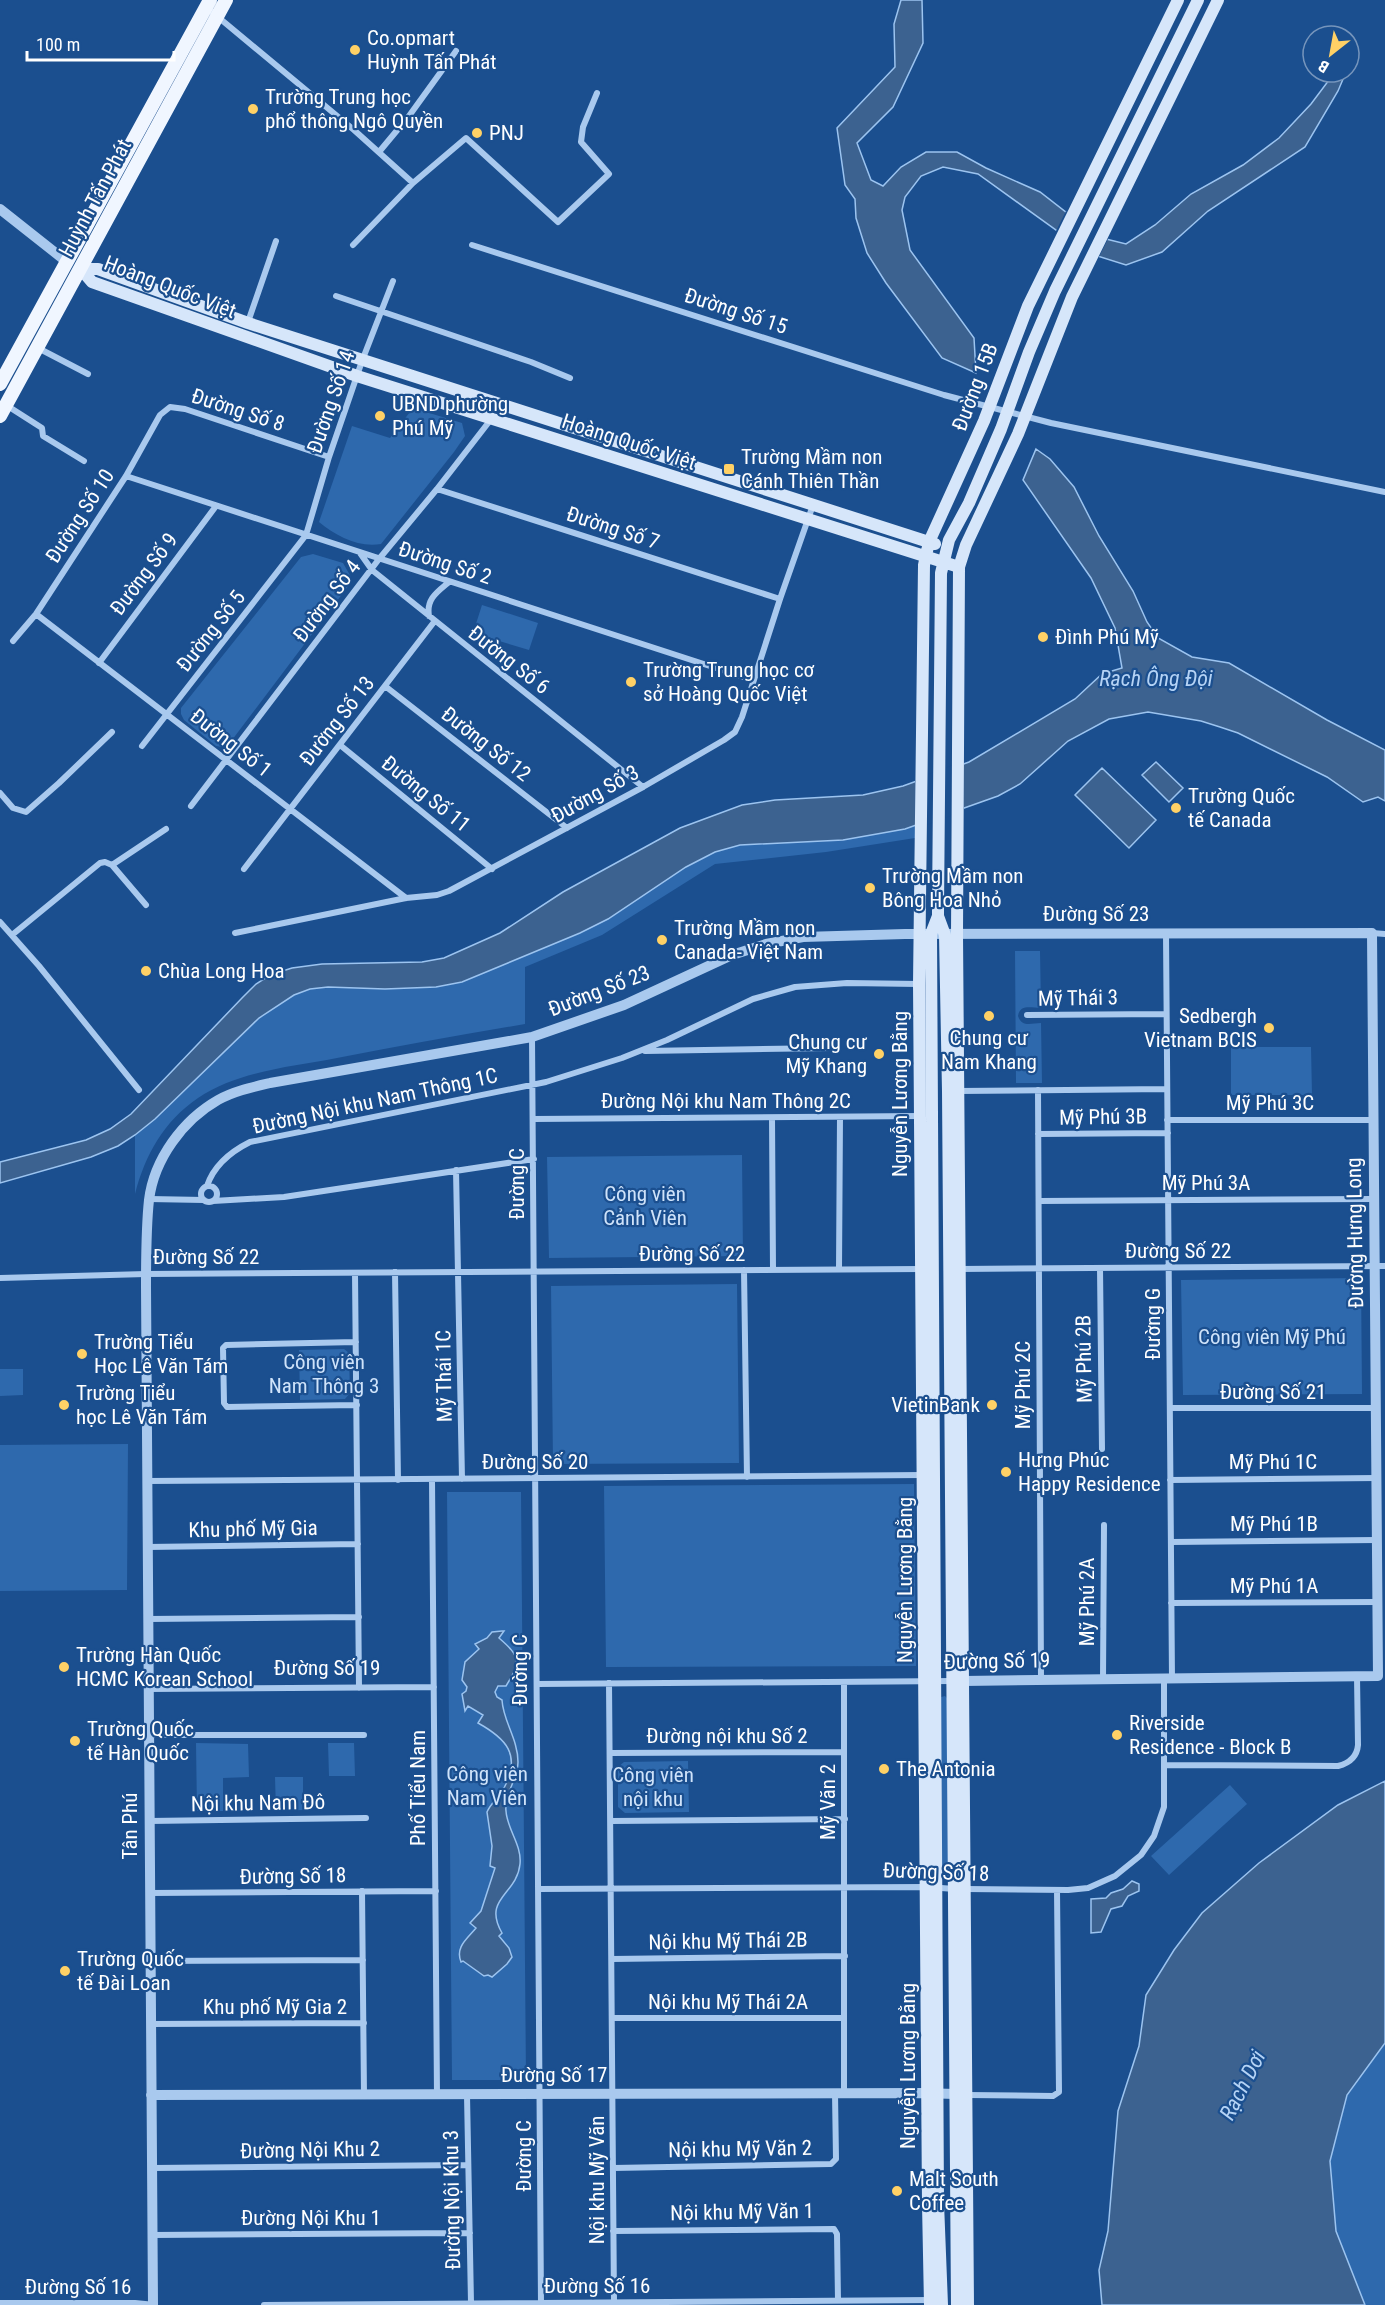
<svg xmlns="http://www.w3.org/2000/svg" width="1385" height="2305" viewBox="0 0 1385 2305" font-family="'Roboto Condensed',sans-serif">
<rect width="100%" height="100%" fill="#1b4f8f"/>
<path fill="#2e69ad" d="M413,408L462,423L465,436L454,452L381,544C359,548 336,536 319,522L352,426L390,438Z
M313,554L343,563L351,577L349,585L229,744L222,747L216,746L184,720L181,714V708L301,557Z
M482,605L538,623L529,650L473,633Z
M915,826V838L826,852L715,864L602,935L525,967V1024C462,1035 399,1046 337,1058C290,1067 238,1071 198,1098C164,1121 145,1155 135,1194V1135L259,1018L294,995L310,989L328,987L385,989L436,987L462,982L580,933L608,919L686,867L715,852L740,845L843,840Z
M1015,951H1040L1041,1008C1031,1008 1020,1004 1018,1016C1022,1028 1032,1023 1041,1023L1042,1083H1016Z
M1231,1047H1311L1312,1095H1231Z
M742,1155L743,1256L549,1258L547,1157Z
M1361,1278L1362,1394L1183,1395L1181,1280Z
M737,1284L739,1463L553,1464L551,1286Z
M344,1349L349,1353L350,1393L345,1399L300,1400L299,1350Z
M0,1369H23V1395L0,1396Z
M128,1444L127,1590L0,1591V1445Z
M914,1484L916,1666L606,1667L604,1486Z
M447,1492H521L526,2080H452Z
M945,1696L947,1698L948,1870L946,1871L942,1868L941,1697Z
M196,1743L248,1744L249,1777L223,1778V1811H197Z
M328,1743H354L355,1776H329Z
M688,1761L689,1812L625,1813L618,1807V1767L624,1762Z
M275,1777H303V1810L276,1811Z
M1230,1785L1247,1804L1169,1875L1151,1856Z
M1385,2043V2305H1365L1336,2231L1330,2161L1347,2096Z"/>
<path fill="#3c6290" stroke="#9cc4f0" stroke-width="1.5" d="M901,0H922L923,43L893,107L857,143L871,180L883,186L901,167L926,152H957L986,168L1040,192L1098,237L1126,244L1155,225L1191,194L1243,165L1279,138L1311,104L1335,72H1346L1338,91L1305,147L1208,211L1162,252L1126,265L1088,253L978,174L943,167L921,176L905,197L902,210L910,250L974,338L976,373L942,358L886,283L867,253L856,218L855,199L845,185L837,128L895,67L894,24Z
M1036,449L1050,459L1074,487L1099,536L1133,591L1147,622L1158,638L1192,657L1229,663L1327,720L1385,750V801L1378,797L1363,802L1327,777L1238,733L1220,727L1201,721L1148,712L1109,719L1068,741L1020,784L998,796L905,829L843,840L740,845L715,852L686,867L608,919L580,933L462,982L436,987L385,989L328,987L310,989L294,995L259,1018L155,1119L135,1135L118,1146L91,1157L0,1183V1162L86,1140L110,1129L131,1114L242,998L256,984L270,975L292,968L322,964L422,962L444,958L500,933L563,892L680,828L742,805L775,800L863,795L903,786L969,762L1075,699L1102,674L1122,668L1115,628L1091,578L1023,480Z
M1156,762L1183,788L1169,802L1142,775Z
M1102,768L1156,820L1129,848L1075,795Z
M502,1631H504L499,1638C521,1657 521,1662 506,1686H498L495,1692L497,1697L502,1700C503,1721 518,1739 518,1762C518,1779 504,1794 506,1811C507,1829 522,1845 520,1864C517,1895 482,1898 502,1933L499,1936L509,1948L512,1957L507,1964L492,1977L488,1975L484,1976L463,1961L461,1962C455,1947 467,1939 476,1928L470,1923L481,1911L495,1868L490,1866L492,1846L487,1812C491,1803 499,1797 504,1788C522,1754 505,1738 478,1723L483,1715L468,1706L465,1711L462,1694L466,1691L467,1687L462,1680L465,1662L479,1649L475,1644L487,1638L492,1632Z
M1385,1781V2043L1347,2095L1330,2161L1336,2231L1365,2305H1102L1099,2270L1108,2231L1118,2111L1139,2046L1146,1995L1174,1950L1202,1913L1259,1863L1338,1805Z
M1132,1881L1139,1884V1891L1128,1896L1122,1906L1111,1909L1101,1932L1091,1933V1899L1106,1898L1111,1893L1123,1889Z"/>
<path fill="#1b4f8f" d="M1066,211L1075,215L1099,234L1109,237L1098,259L1087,255L1055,233Z
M964,761V811L915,829V779Z"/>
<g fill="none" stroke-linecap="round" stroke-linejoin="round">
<path stroke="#a9c9ee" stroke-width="6" d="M206,7L354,130L413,183
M379,152L409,116L456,51
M353,245L413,183L466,138L558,222L609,174L581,142L583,127L597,93
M472,245L944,395L1051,423L1385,492
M336,296L531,362L570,378
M248,322L276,241
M38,348L88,374
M6,405L42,428L43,436L84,461
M126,476L753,680
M437,489L780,599
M360,553L372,570L643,787
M36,614L406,898
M429,616C426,599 437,592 449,582
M13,641L36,614L126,476L160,415L170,407L185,409L329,457
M99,663L216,506
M385,686L567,828
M340,745L492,869
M142,746L306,535L329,457L362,361L393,281
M0,793L13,808L26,812L59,783L112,732
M191,806L379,559L437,489L492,418
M112,865L166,829
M244,869L434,622
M0,922L39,966L139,1090
M235,933L406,898L437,895L449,891L643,787L724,740L735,732L742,717L780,599L813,505
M1372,933L1385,934
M1166,934L1172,1679
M12,935L100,863L105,862L112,865L146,905
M1027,1015L1166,1014
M532,1037L541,2305
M645,1051L831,1048
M1038,1090L1041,1680
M958,1091L1167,1089
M772,1118L773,1270
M533,1119L920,1116
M1167,1120H1373
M1038,1134L1168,1133
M456,1170L462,1479
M207,1186C214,1165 232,1151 250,1142L546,1082L622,1058L667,1040L753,999L795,987L847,983L919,984
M201 1194a8 8 0 1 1 16 0a8 8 0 1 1-16 0Z
M149,1199L204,1200
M213,1201L284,1197L534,1159
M1039,1201L1374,1199
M1100,1268L1102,1449
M839,1269L840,1117
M960,1269L1385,1266
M744,1270L747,1477
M395,1272L398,1480
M355,1273L359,1688
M0,1278L146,1274L922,1269
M356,1342L226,1345L223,1348L224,1403L227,1407L357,1405
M1170,1408H1376
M432,1479L437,2095
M1170,1480L1377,1478
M147,1481L924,1475
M1171,1542L1377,1540
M147,1547L358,1544
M1171,1603L1378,1602
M148,1619L359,1617
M1103,1679L1104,1525
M844,1682V2093
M609,1683L614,2302
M537,1684L953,1681
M148,1689L434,1687
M149,1735H364
M610,1753L844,1752
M1166,1765L1338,1766C1350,1763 1357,1757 1358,1745L1357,1676
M149,1821L366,1818
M611,1821L845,1819
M539,1889L927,1887L955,1889
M965,1889L1068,1890L1088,1888L1115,1876L1141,1855L1154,1836L1164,1807V1679
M362,1891L364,2095
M150,1893L436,1891
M612,1959L845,1956
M150,1961L363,1960
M612,2018H844
M151,2024L364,2023
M467,2095L471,2303
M967,2095L1053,2096L1059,2092L1057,1890
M152,2168L468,2165
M613,2168L831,2164L836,2159L835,2093
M613,2231L834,2229L837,2234L838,2300
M152,2235L470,2233
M0,2303H135L155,2305
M264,2305L932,2300"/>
<path stroke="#a9c9ee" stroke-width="10" d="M0,209L67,262
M151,2095L920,2093L956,2094
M153,2305L146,1287C146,1258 146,1228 149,1200C154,1159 183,1120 218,1100C234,1091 253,1087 270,1083L532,1037L624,1005L732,955L766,944L803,937L905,934L1372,933L1378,1676L963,1681"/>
<path stroke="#d6e6fa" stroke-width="12" d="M81,269L92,282L357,376L959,567
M81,269H98L248,323L935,544
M938,916L945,935L948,1091L957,2305
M930,2305L928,2204L919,984L924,565L929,542L984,421L1028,306L1178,0
M942,2305L938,2203L931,934L938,916V908L941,573L949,540L969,503L1001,429L1029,352L1055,291L1198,0
M968,2305L957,935L959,567L966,545L1018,434L1072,297L1218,0"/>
<path stroke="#f0f6ff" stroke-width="14" d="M0,384L210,0
M0,416L226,0"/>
</g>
<g fill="#ffd166" stroke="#1b4f8f" stroke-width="2">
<circle cx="355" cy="50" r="6"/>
<circle cx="253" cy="109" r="6"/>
<circle cx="477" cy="133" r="6"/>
<circle cx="380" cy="416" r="6"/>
<rect x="723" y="463" width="12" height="12" rx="3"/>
<circle cx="1043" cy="637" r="6"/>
<circle cx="631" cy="682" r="6"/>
<circle cx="1176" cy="808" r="6"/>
<circle cx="870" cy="888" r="6"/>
<circle cx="662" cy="940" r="6"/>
<circle cx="146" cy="971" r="6"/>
<circle cx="989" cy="1016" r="6"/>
<circle cx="1269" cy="1028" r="6"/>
<circle cx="879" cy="1054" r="6"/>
<circle cx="82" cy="1354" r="6"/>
<circle cx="64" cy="1405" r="6"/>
<circle cx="992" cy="1405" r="6"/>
<circle cx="1006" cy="1472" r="6"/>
<circle cx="64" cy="1667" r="6"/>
<circle cx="1117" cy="1735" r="6"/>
<circle cx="75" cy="1741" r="6"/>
<circle cx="884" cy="1769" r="6"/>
<circle cx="65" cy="1971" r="6"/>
<circle cx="897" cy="2191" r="6"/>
</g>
<g text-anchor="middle" stroke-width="4.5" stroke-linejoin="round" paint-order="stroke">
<g font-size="21" fill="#fff" stroke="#1b4f8f" text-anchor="start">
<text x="367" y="45">Co.opmart<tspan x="367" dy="24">Huỳnh Tấn Phát</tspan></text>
<text x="265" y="104">Trường Trung học<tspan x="265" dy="24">phổ thông Ngô Quyền</tspan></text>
<text x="489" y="140">PNJ</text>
<text x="392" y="411">UBND phường<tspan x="392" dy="24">Phú Mỹ</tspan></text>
<text x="741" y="464">Trường Mầm non<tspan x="741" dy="24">Cánh Thiên Thần</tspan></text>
<text x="1055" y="644">Đình Phú Mỹ</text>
<text x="643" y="677">Trường Trung học cơ<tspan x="643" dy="24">sở Hoàng Quốc Việt</tspan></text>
<text x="1188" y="803">Trường Quốc<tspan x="1188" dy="24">tế Canada</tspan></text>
<text x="882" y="883">Trường Mầm non<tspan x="882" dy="24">Bông Hoa Nhỏ</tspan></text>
<text x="674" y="935">Trường Mầm non<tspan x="674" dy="24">Canada- Việt Nam</tspan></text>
<text x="158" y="978">Chùa Long Hoa</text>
<text x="1257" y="1023" text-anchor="end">Sedbergh<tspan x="1257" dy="24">Vietnam BCIS</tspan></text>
<text x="989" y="1045" text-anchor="middle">Chung cư<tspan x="989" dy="24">Nam Khang</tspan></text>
<text x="867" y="1049" text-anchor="end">Chung cư<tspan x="867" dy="24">Mỹ Khang</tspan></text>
<text x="94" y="1349">Trường Tiểu<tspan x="94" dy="24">Học Lê Văn Tám</tspan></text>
<text x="76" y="1400">Trường Tiểu<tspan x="76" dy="24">học Lê Văn Tám</tspan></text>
<text x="980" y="1412" text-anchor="end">VietinBank</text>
<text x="1018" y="1467">Hưng Phúc<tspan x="1018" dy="24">Happy Residence</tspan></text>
<text x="76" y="1662">Trường Hàn Quốc<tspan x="76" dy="24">HCMC Korean School</tspan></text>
<text x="1129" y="1730">Riverside<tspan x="1129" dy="24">Residence - Block B</tspan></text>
<text x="87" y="1736">Trường Quốc<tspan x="87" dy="24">tế Hàn Quốc</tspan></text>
<text x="896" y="1776">The Antonia</text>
<text x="77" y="1966">Trường Quốc<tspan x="77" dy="24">tế Đài Loan</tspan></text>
<text x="909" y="2186">Malt South<tspan x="909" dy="24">Coffee</tspan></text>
</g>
<g font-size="21" fill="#fff" stroke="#1b4f8f">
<text transform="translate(95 198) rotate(-62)" y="7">Huỳnh Tấn Phát</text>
<text transform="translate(170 287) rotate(21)" y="7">Hoàng Quốc Việt</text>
<text transform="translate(736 311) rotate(18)" y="7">Đường Số 15</text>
<text transform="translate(975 387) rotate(-69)" y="7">Đường 15B</text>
<text transform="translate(331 402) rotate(-71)" y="7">Đường Số 14</text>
<text transform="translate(238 410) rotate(18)" y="7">Đường Số 8</text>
<text transform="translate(629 442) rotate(18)" y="7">Hoàng Quốc Việt</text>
<text transform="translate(80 516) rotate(-57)" y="7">Đường Số 10</text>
<text transform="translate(613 528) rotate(18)" y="7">Đường Số 7</text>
<text transform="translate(445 563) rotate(18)" y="7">Đường Số 2</text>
<text transform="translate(144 574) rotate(-53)" y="7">Đường Số 9</text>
<text transform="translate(327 601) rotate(-53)" y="7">Đường Số 4</text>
<text transform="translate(211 631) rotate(-52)" y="7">Đường Số 5</text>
<text transform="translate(509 660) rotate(38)" y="7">Đường Số 6</text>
<text transform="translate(337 721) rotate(-52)" y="7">Đường Số 13</text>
<text transform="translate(231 743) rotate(38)" y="7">Đường Số 1</text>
<text transform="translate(486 744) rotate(38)" y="7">Đường Số 12</text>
<text transform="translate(426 794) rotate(39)" y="7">Đường Số 11</text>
<text transform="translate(595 794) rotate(-29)" y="7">Đường Số 3</text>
<text x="1096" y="921">Đường Số 23</text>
<text transform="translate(599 991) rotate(-21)" y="7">Đường Số 23</text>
<text transform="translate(1078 998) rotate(-1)" y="7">Mỹ Thái 3</text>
<text transform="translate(900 1094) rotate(-90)" y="7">Nguyễn Lương Bằng</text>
<text transform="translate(375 1101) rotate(-12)" y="7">Đường Nội khu Nam Thông 1C</text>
<text x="726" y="1108">Đường Nội khu Nam Thông 2C</text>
<text x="1270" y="1110">Mỹ Phú 3C</text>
<text transform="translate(1103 1117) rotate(-1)" y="7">Mỹ Phú 3B</text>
<text x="1206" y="1190">Mỹ Phú 3A</text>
<text transform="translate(517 1184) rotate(-90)" y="7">Đường C</text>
<text transform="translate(1355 1233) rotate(-91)" y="7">Đường Hưng Long</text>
<text x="1178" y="1258">Đường Số 22</text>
<text x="692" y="1261">Đường Số 22</text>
<text x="206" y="1264">Đường Số 22</text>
<text transform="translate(1153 1324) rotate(-90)" y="7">Đường G</text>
<text transform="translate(1084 1359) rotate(-91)" y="7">Mỹ Phú 2B</text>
<text transform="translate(444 1376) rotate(-91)" y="7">Mỹ Thái 1C</text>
<text transform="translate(1023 1385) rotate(-90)" y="7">Mỹ Phú 2C</text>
<text x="1273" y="1399">Đường Số 21</text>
<text x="535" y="1469">Đường Số 20</text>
<text x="1273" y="1469">Mỹ Phú 1C</text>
<text x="1274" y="1531">Mỹ Phú 1B</text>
<text transform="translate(253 1529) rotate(-1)" y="7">Khu phố Mỹ Gia</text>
<text transform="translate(905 1580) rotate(-90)" y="7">Nguyễn Lương Bằng</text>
<text x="1274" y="1593">Mỹ Phú 1A</text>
<text transform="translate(1087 1602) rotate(-90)" y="7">Mỹ Phú 2A</text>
<text transform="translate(997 1661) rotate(-1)" y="7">Đường Số 19</text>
<text x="327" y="1675">Đường Số 19</text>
<text transform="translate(520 1670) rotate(-90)" y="7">Đường C</text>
<text x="727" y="1743">Đường nội khu Số 2</text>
<text transform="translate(418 1788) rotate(-90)" y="7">Phố Tiểu Nam</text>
<text transform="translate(828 1802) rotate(-90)" y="7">Mỹ Văn 2</text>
<text transform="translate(258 1803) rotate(-1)" y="7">Nội khu Nam Đô</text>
<text transform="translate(130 1826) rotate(-90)" y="7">Tân Phú</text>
<text transform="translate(936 1872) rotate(2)" y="7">Đường Số 18</text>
<text transform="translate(293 1876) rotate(-1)" y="7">Đường Số 18</text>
<text transform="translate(728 1941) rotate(-1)" y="7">Nội khu Mỹ Thái 2B</text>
<text x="728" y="2009">Nội khu Mỹ Thái 2A</text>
<text x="275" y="2014">Khu phố Mỹ Gia 2</text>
<text transform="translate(908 2066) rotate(-90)" y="7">Nguyễn Lương Bằng</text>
<text x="554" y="2082">Đường Số 17</text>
<text transform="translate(740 2149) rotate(-1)" y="7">Nội khu Mỹ Văn 2</text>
<text transform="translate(310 2150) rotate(-1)" y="7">Đường Nội Khu 2</text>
<text transform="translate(524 2156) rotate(-90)" y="7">Đường C</text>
<text transform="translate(597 2180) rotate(-90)" y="7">Nội khu Mỹ Văn</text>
<text transform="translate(452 2200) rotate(-91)" y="7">Đường Nội Khu 3</text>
<text transform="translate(742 2212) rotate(-1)" y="7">Nội khu Mỹ Văn 1</text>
<text x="311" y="2225">Đường Nội Khu 1</text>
<text x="597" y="2293">Đường Số 16</text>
<text x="78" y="2294">Đường Số 16</text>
</g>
<g font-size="21" fill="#cfe3fa" stroke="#1b4f8f">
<text x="645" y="1201">Công viên<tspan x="645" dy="24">Cảnh Viên</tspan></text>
<text x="1272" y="1344">Công viên Mỹ Phú</text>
<text x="324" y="1369">Công viên<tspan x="324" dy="24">Nam Thông 3</tspan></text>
<text x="487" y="1781">Công viên<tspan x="487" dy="24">Nam Viên</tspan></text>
<text x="653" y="1782">Công viên<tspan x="653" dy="24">nội khu</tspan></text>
</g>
<g font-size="22" font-style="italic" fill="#b5d3f5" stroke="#1b4f8f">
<text x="1156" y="686">Rạch Ông Đội</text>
<text transform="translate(1242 2085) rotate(-63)" y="8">Rạch Dơi</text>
</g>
</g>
<g transform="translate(1331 54) rotate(211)"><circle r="28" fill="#1b4f8f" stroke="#7695bc" stroke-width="1.5"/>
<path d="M0-4.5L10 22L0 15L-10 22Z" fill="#ffd166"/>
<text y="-9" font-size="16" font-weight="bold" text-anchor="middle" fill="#ffffff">B</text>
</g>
<path d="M27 51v9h147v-9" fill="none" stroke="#ffffff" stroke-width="3"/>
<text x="36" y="51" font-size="18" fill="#ffffff" stroke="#1b4f8f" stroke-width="4.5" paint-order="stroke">100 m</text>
</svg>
